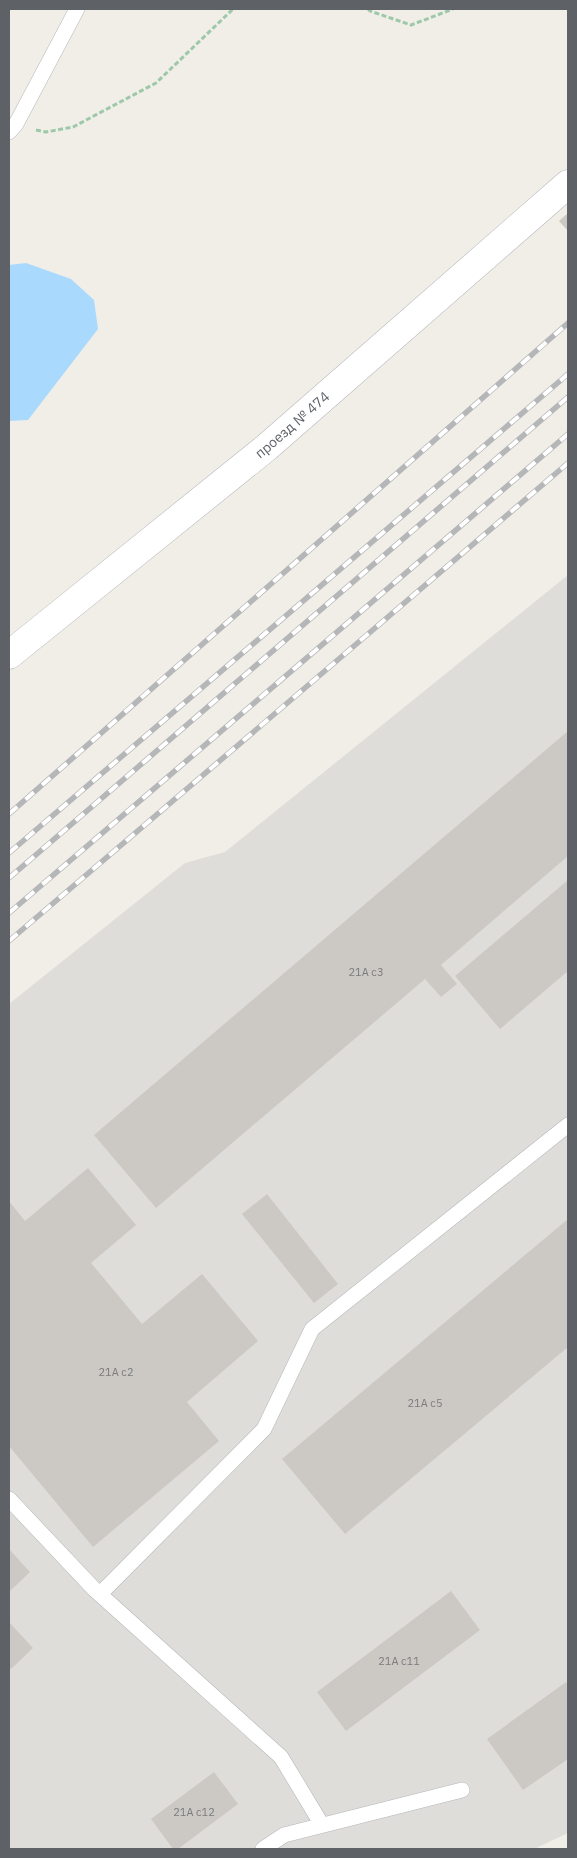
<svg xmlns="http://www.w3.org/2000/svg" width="577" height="1858" viewBox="0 0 577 1858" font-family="'IBM Plex Sans',sans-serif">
<rect width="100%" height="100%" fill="#f0eee7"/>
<path fill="#dfddd9" d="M568,575V1833L534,1849H9V1004L185,863L225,852Z"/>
<path fill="#a9dafe" d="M26,263L71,279L94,300L98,329L28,420L9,421V265Z"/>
<path fill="#ccc9c4" d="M568,213V231L559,221Z
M568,731V856L441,965L457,984L441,997L425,979L156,1208L94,1135Z
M568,880V971L500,1029L455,976Z
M88,1168L136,1225L91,1263L142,1324L202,1274L258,1341L187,1402L219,1441L93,1547L9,1446V1201L25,1221Z
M267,1194L338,1284L314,1303L242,1214Z
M568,1219V1347L345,1534L282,1459Z
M9,1549L30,1572L9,1592Z
M451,1591L480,1630L346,1731L317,1692Z
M9,1622L33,1648L11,1669L9,1667Z
M566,1682L568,1685V1759L523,1790L487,1739Z
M214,1772L238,1804L178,1849H173L151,1819Z"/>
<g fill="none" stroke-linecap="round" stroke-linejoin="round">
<defs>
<path id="lane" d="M9,132L16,124L77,9
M9,1499L95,1590L281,1757L322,1825
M100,1594L264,1429L312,1329L568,1125
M263,1849L284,1835L462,1790"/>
<g id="street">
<path id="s1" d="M9,655L267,447L568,184"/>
</g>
</defs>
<use href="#lane" stroke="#b4b7bb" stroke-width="16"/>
<use href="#street" stroke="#b4b7bb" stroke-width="29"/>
<path stroke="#9dc8a9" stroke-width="3" stroke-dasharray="5 2.5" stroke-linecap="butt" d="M368,9L370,11L411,25L453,9
M36,130L46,132L73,127L156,83L233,9"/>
<use href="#lane" stroke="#fff" stroke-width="15"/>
<use href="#street" stroke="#fff" stroke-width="28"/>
<defs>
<path id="rail" d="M9,814L568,323
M9,853L568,374
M9,878L568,397
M9,913L568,434
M9,941L568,463"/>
</defs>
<use href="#rail" stroke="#b5b6b7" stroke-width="5.5"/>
<use href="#rail" stroke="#fff" stroke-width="4" stroke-dasharray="11" stroke-linecap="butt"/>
</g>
<g text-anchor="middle" stroke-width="4" stroke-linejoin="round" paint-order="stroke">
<g font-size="11" fill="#7a7c7e">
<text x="366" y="976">21А с3</text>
<text x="116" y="1376">21А с2</text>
<text x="425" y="1407">21А с5</text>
<text x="399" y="1665">21А с11</text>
<text x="194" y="1816">21А с12</text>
</g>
<g font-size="14" fill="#5e6267" stroke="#fff">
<text dy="5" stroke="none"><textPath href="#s1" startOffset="365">проезд № 474</textPath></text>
</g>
</g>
<rect width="577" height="1858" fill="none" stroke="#5e6267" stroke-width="20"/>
</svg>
